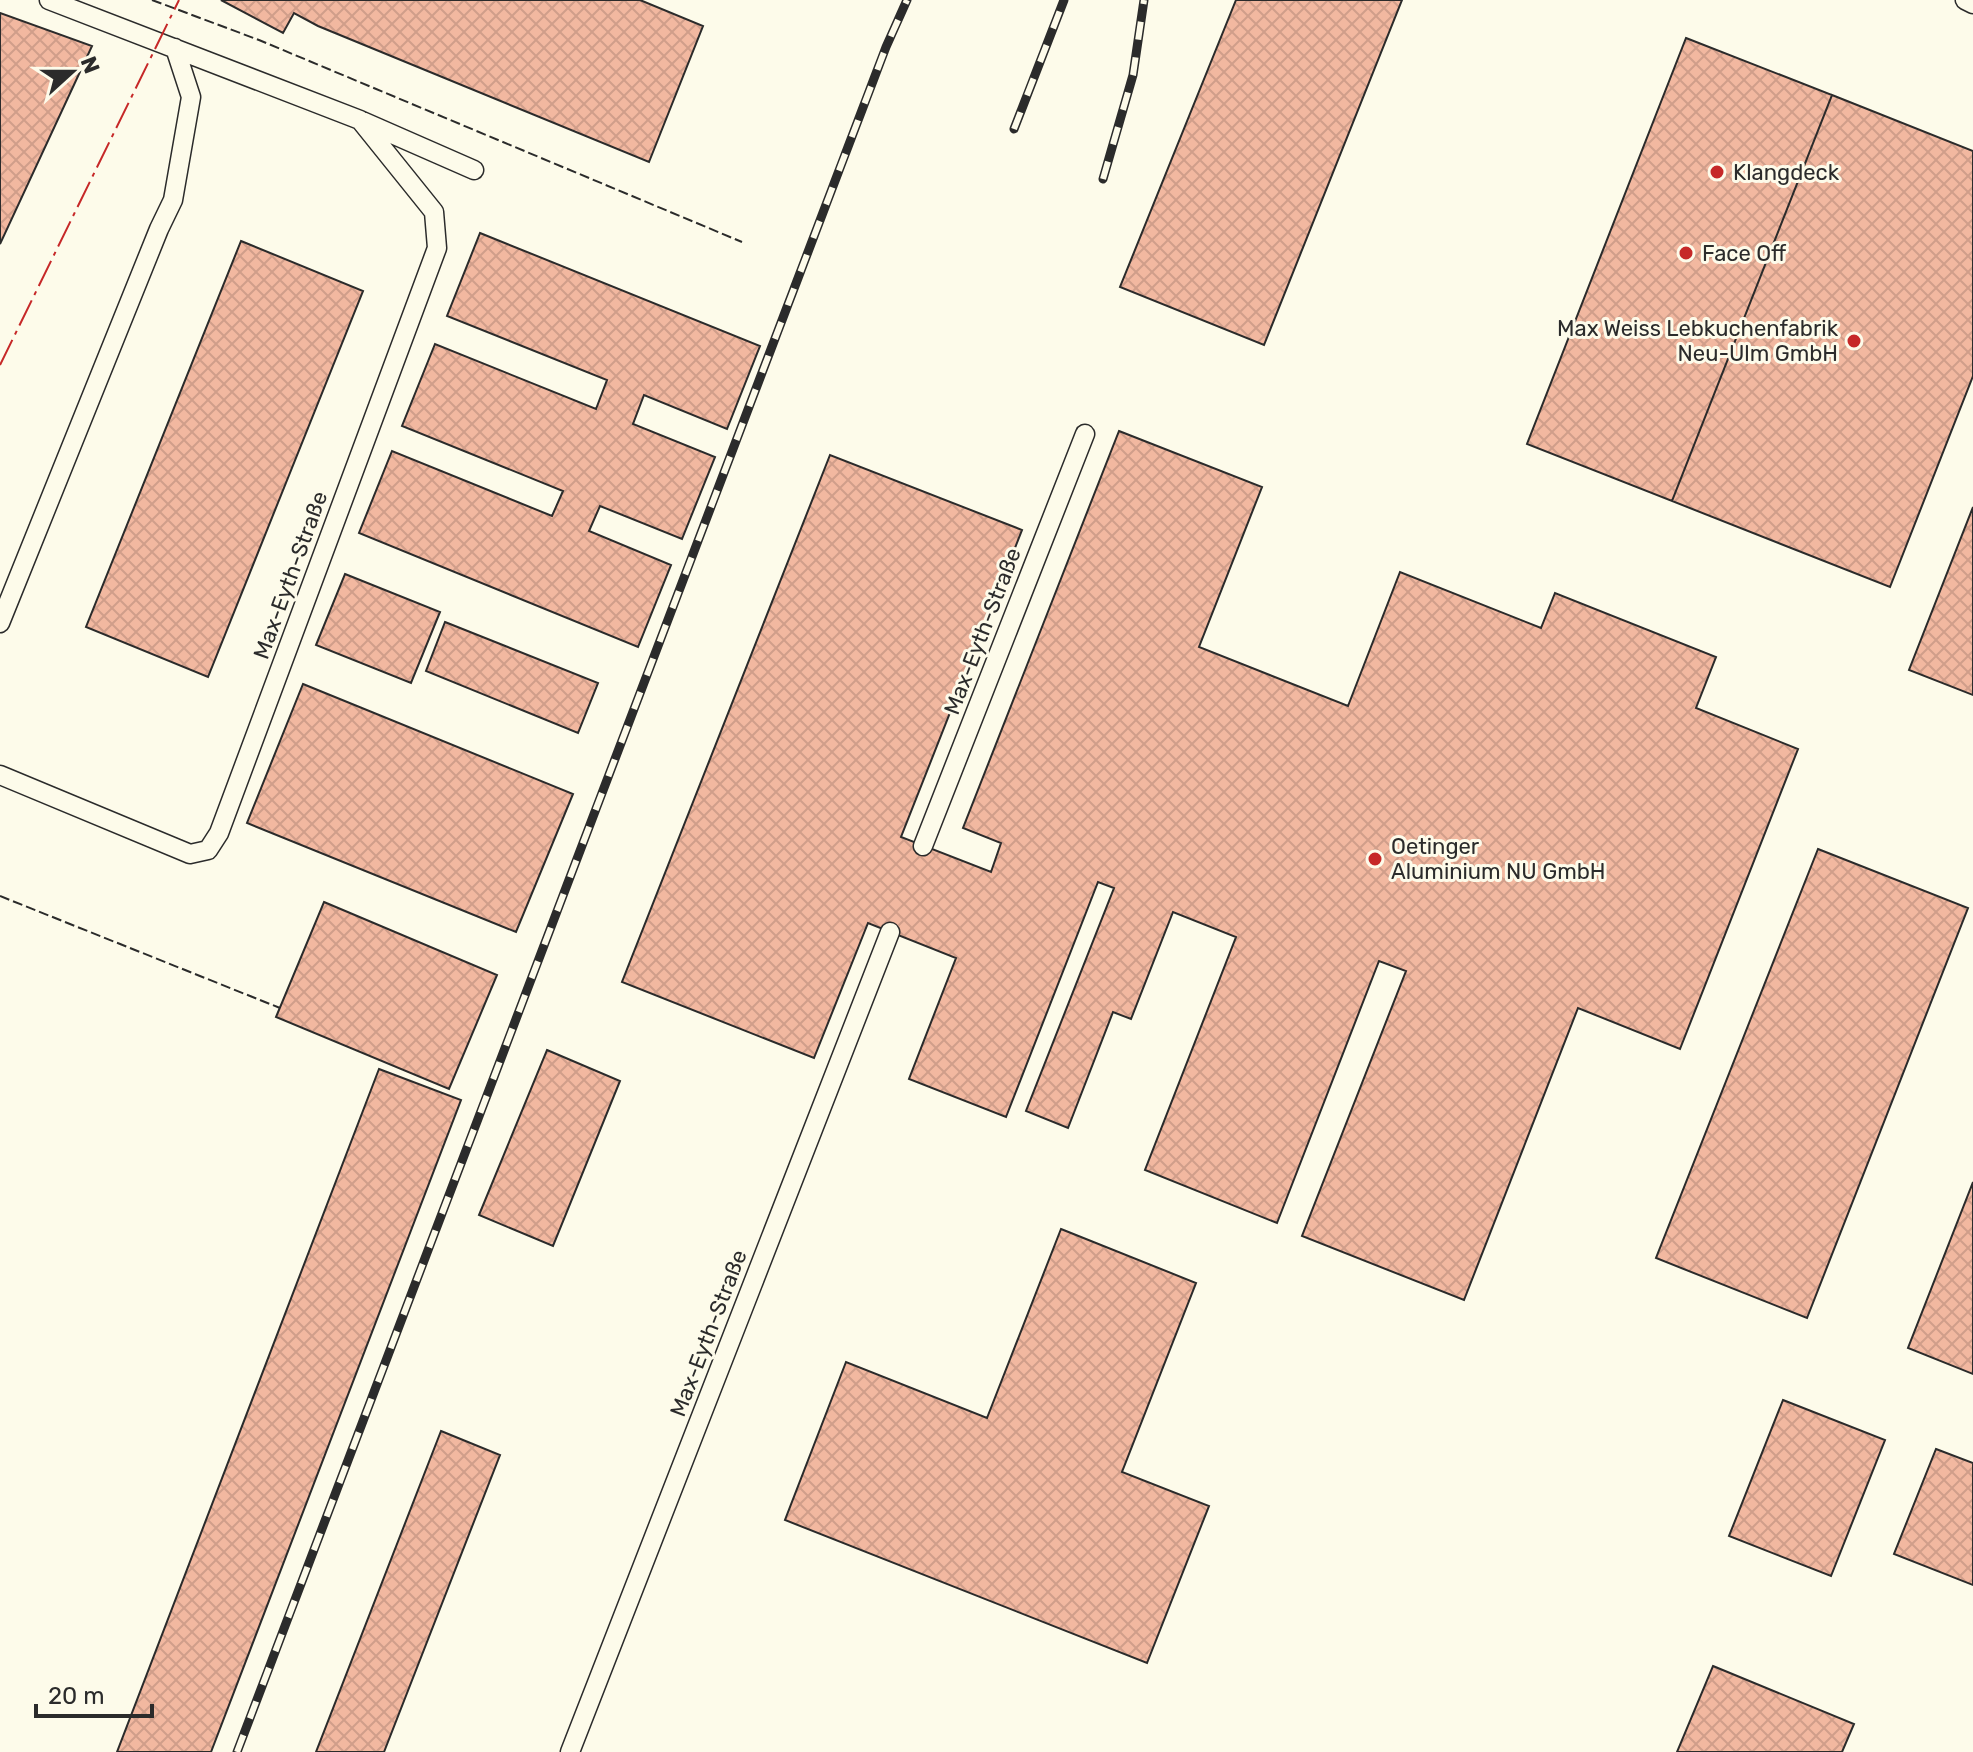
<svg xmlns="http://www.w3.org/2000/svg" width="1973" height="1752" viewBox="0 0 1973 1752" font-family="Rubik,sans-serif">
<defs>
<pattern id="building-cross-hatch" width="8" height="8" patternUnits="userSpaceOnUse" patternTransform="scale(2)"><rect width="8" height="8" fill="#f2b8a0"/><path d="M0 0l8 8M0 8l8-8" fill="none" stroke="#d09e8a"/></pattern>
</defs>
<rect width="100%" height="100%" fill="#fdfbea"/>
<path fill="url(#building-cross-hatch)" stroke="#2b2b2b" stroke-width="2" d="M221,0H640L703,26L649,162L318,26L294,13L283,33Z
M1236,0H1402L1264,345L1120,287Z
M0,13L92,46L0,244Z
M1686,38L1832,95L1672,501L1527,444Z
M1832,95L1973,151V376L1890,587L1672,501Z
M480,233L760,346L727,429L644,395L633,424L715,457L682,539L600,506L589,531L671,565L638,647L359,533L392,451L552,516L563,491L402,426L435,344L596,409L607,380L447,316Z
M241,241L363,291L208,677L86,627Z
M1119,431L1262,487L1199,647L1348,706L1400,572L1541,628L1555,593L1716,657L1696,708L1798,749L1680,1049L1578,1008L1464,1300L1302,1236L1406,971L1379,961L1277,1223L1145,1170L1236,937L1173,912L1131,1019L1113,1012L1068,1128L1026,1111L1114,888L1098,882L1006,1117L909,1079L956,958L868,923L814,1058L622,982L830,455L1022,530L901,837L991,872L1001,843L963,828Z
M1973,507V695L1909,670Z
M345,574L440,612L411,683L316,645Z
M445,622L598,683L578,733L426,671Z
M303,684L573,794L516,932L247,823Z
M1818,849L1968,908L1807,1318L1656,1258Z
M324,902L497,975L449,1089L276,1017Z
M547,1050L620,1081L553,1246L479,1215Z
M379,1069L461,1100L211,1752H117Z
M1973,1182V1374L1908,1348Z
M1061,1229L1196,1283L1122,1472L1209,1506L1147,1663L785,1520L846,1362L987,1418Z
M1783,1400L1885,1440L1831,1576L1729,1536Z
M441,1431L500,1455L384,1752H316Z
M1936,1449L1973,1463V1585L1894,1554Z
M1713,1666L1854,1724L1842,1752H1677Z"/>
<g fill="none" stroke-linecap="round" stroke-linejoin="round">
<defs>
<path id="lane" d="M49,0L360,120L474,170
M1965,0L1973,4
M0,623L159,229L173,200L191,97L175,48
M0,775L190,854L208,850L219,833L437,248L434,212L360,120
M923,846L1085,434
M570,1752L890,932"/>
</defs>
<use href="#lane" stroke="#2b2b2b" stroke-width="21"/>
<use href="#lane" stroke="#fdfbea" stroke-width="18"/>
<defs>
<path id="rail" d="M1014,129L1064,0
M1103,179L1133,75L1144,0
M237,1752L886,47L907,0"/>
</defs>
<use href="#rail" stroke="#2b2b2b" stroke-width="9"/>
<use href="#rail" stroke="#fdfbea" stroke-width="6" stroke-dasharray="18" stroke-linecap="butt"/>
<path stroke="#2b2b2b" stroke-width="2" stroke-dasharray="10 4" stroke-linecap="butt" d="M152,0L259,40L742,242
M0,896L280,1008"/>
<path stroke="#c62828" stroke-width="2" stroke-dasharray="28 6 4 6" stroke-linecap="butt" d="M0,365L179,0"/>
</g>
<g fill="#c62828" stroke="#fdfbea" stroke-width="3">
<circle cx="1717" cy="172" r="8"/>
<circle cx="1686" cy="253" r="8"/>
<circle cx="1854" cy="341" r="8"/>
<circle cx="1375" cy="859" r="8"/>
</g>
<g text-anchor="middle" stroke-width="6" stroke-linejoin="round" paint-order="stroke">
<g font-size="22" fill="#2b2b2b" stroke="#fdfbea" text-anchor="start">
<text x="1733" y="180">Klangdeck</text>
<text x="1702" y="261">Face Off</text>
<text x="1838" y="336" text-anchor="end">Max Weiss Lebkuchenfabrik<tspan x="1838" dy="25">Neu-Ulm GmbH</tspan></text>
<text x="1391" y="854">Oetinger<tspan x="1391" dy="25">Aluminium NU GmbH</tspan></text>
</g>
<g font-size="22" fill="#2b2b2b" stroke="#fdfbea">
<text transform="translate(290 575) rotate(-70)" y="8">Max-Eyth-Straße</text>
<text transform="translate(982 631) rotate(-69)" y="8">Max-Eyth-Straße</text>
<text transform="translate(708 1333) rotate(-69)" y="8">Max-Eyth-Straße</text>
</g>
</g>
<g transform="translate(72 72) rotate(69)" stroke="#fdfbea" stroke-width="6" paint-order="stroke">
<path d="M0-6L14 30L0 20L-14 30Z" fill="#2b2b2b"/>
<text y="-12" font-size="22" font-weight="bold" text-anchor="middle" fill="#2b2b2b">N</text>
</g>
<path d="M36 1704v12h116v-12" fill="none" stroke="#2b2b2b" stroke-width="4"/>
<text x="48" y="1704" font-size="24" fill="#2b2b2b" stroke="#fdfbea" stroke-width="6" paint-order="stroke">20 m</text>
</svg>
